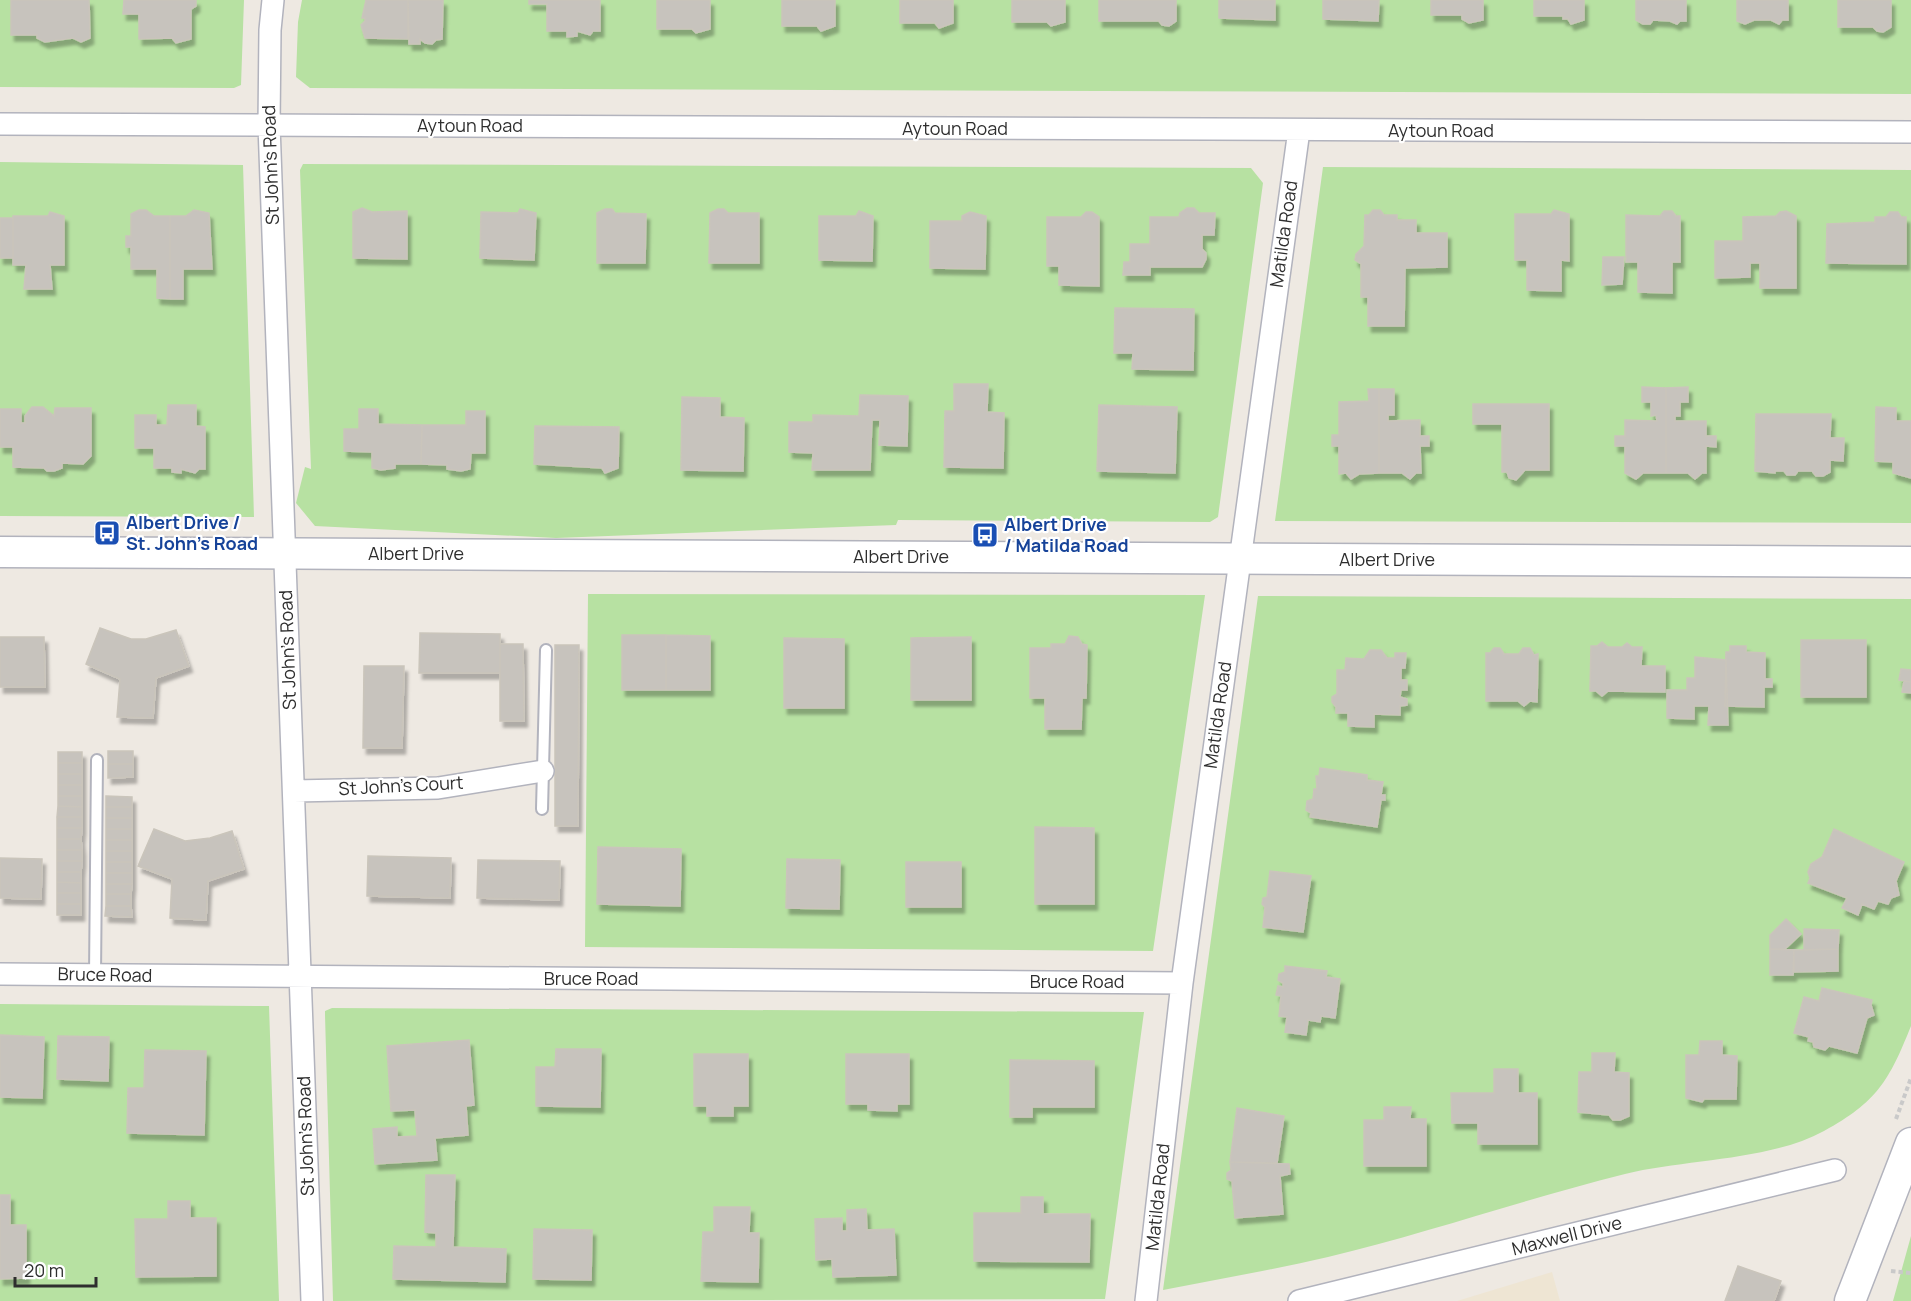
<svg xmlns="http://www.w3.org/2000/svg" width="1911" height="1301" viewBox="0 0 1911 1301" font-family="Manrope,sans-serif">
<defs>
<filter id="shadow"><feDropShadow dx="3.5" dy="6" stdDeviation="1.5" flood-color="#0004"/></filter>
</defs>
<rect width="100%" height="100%" fill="#eee9e2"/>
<path fill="#eee5d3" d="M1552,1272L1560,1301H1457Z"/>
<path fill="#b7e1a2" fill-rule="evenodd" d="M0,0H244L241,85L234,88L0,87Z
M302,0H1911V94L310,88L296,77L298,22Z
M0,162L243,165L254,517L0,516V447H13V467L44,468L47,471L62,468V463L85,462L91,456V409L55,408L54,416L25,423H21V409H0Z
M303,164L1251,168L1263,183L1218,517L1210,522L898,520L896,525L556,538L315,526L296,503L305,467L311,469L300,170Z
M1323,167L1911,170V523L1275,521Z
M588,594L1205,595L1153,951L585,947ZM622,636H710V690H622Z
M1258,596L1911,599V670L1901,669L1899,680L1904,681L1903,692L1911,693V1026C1889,1081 1877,1102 1824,1131C1769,1161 1686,1159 1625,1174C1525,1199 1428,1233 1328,1257C1273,1270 1218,1279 1163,1290ZM1730,646L1746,652L1765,653V679H1772V687H1764V706H1728V725L1709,724V706H1694V719L1687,690V678H1695V657L1726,660V652H1730ZM1786,919L1801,934L1785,949L1804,950V929L1838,930V971L1794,972L1793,975H1770V935ZM1518,1069V1093H1537V1143L1478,1144V1123H1452V1094L1494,1093V1070ZM1237,1108L1284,1116L1277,1163L1289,1164L1290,1174L1280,1176L1283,1214L1235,1218L1232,1181L1227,1179V1173L1231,1170Z
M0,1004L269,1006L279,1301H0ZM58,1036L109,1037L108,1081L58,1079ZM168,1201H190V1218H215L216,1275L136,1276L168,1219Z
M332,1008L1144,1012L1105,1299L333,1301L325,1015V1011ZM1011,1061L1094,1062V1107H1032L1031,1117L1010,1116ZM974,1213L1089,1214V1261H974Z
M1911,1236V1301H1893Z"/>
<path fill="#c7c3bd" stroke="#cac5bb" stroke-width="1.5" filter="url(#shadow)" d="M11,0H89L90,38L81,42L73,38L45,42L37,38V35H11Z
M124,0H196V6L191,9V39L176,43L172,38L139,39V14H123Z
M366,0H408V39L365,38L361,25L365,21V18H362Z
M408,0H443L442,39L436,40L432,44L425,43L420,39V44H409Z
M529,0H600V31H593L590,35L577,31V36L567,37V31H547V4H529Z
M657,0H710V29L696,33L692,29H657Z
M782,0H835V26L821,31L817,26H782Z
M900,0H953V23L939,28L935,23H900Z
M1012,0H1065V22L1051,26L1047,22H1012Z
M1099,0H1176V21L1169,26L1162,25L1159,21H1099Z
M1219,0H1275V20L1219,18Z
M1323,0H1379L1378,21L1323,19Z
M1431,0H1483V20L1469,23L1462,19V15H1431Z
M1534,0H1584V20L1571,24L1568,19H1563V16H1534Z
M1636,0H1686V21H1680L1677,24L1670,21L1653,20L1650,24H1643L1636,20Z
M1737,0H1788V20H1782L1779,24L1771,20H1754L1745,24L1737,21Z
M1838,0H1891V27L1883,32L1877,31L1873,27H1838Z
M362,208L372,212L407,211V259L353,258V212Z
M1187,208H1194L1199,213H1215L1214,235H1202V249L1206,253V259L1202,267H1150V275H1123L1124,262H1130V244H1150V217H1179L1180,213Z
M520,209L536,213L534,260L480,258L481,212L518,213Z
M605,209H612L615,213L646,214L645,263H597V213Z
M718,209H724L728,213H759V263H709L710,213Z
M139,210H146L154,216H170V299L157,298V269H131V247H126V236H131V214Z
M194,210L209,213L212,269H183V299H170V216H186Z
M1373,210H1380L1384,215H1397V220H1416V233H1447V267L1405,268L1404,326H1368V297H1361V264L1355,260L1356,254L1364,246L1365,215H1369Z
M1554,210L1569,214V261L1561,260V291L1527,290V260H1515V214H1551Z
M859,211L873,216L872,261L819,260V216H856Z
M1664,211H1672L1676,216H1680V262H1672V293L1638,292V262H1626V215L1660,216Z
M1786,211L1796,216V288H1760V263H1750V277L1715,278V241H1743V217L1776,216L1780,212Z
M50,212L64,216V265H50L52,289H24L26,265H13V216H48Z
M970,212L986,216L985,269L930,268V221H962V216Z
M1086,212H1092L1099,217V286L1059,285V266H1047V217H1081Z
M1890,212H1898L1901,217H1906V264L1826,263L1827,224L1875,222V217H1886Z
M0,218H13V258H0Z
M1603,257H1624L1622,284L1602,285Z
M1115,308L1194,309L1193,370L1132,369L1133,353H1114Z
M954,384H988L987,412L1004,413L1003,468L944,467L945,411H954Z
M1642,387L1666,388V473H1643L1636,479L1625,473V446H1615V436H1625V420L1657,421L1656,415L1651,416V402H1642Z
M1688,387V402H1680V416H1675V421H1706V436H1716V447L1706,446V473H1702L1695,479L1688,473H1666V388Z
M1368,389H1379V473L1359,474L1351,479L1346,473L1339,474V446H1332V435H1339V402L1369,401Z
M1379,389H1394V415H1388V421L1420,420V436H1429V446H1420L1421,473H1416L1410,479L1402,473H1379Z
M860,395L908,396L907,446L879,445L880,420H872L870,470H812L813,453L789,452V422H813V415L859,416Z
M682,397L720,398V417L744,418L743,471L681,470Z
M1473,404H1549V470H1525L1516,480L1509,478L1507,472H1502V424H1473Z
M168,405H196V426L205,427V469H199L195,473L181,469V473L172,472V468H154V448H135V415H156V425H167Z
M1099,405L1177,407L1175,473L1097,471Z
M32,407H43L54,416L55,408H91V456L83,464L62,463V468L54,471H47L44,468L13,467V447H0V409H21V423H25V416Z
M1876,407L1896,408V421H1911V478L1893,473V462L1875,461Z
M359,409H378V424L422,425L421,464H395V468L381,470L372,468V452L344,451V429H359Z
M466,411H485V453H471L470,469L461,471L447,469V465L421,464L422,425H466Z
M1756,414H1831L1830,438H1844L1843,461L1830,460V472L1823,476H1816L1812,471H1798L1795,475H1787L1784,471H1775V473L1755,471Z
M535,426L619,427L618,468L605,473L602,468L534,464Z
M100,628L131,639H146L176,630L189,666L156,678L153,718L117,717L120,679L86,664Z
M420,633L500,634V673H419Z
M622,635H666V690H622Z
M666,635L710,636V690H666Z
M1069,636L1078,637L1082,644L1087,645L1086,698H1082L1081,729H1045V698H1030V648H1051V644H1065Z
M0,637H44L45,687H0Z
M971,637V700H911V638Z
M784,638L844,639V708H784Z
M1801,640H1866V697H1801Z
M1602,642L1608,647H1622L1627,643L1632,647H1642L1641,666H1665V692L1608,691L1602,696L1596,691H1590L1591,646H1597Z
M500,644H523L524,721H500Z
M555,645H579L578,826H555Z
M1730,646H1746V652L1765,653V679H1772V687H1764V707L1725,706L1726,652H1730Z
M1494,648H1500L1504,654H1519L1523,648H1530L1534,655L1538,654L1537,702L1530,701L1524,706L1518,701H1486V653H1490Z
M1370,650H1381L1387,658H1395V653H1406L1405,668H1401V680H1407V690H1401L1400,697L1407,699V705L1400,706V715L1374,714V727L1348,726V713H1336V707L1332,702V697L1337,694V670H1345L1346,658L1364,659Z
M1695,657L1726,660L1728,725H1708L1709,706H1694V719L1667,718V690H1687V678H1695Z
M364,666H404L402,748H363Z
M1901,669L1911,670V682L1899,680Z
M1904,681L1911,682V693L1902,692Z
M108,751H133V764H108Z
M58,752H82V763H58Z
M58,763H82V774H58Z
M108,764H133V777L108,778Z
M1320,768L1367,775V780L1383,782L1381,795H1385V800H1381L1377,827L1310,817L1311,813L1306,810L1307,801L1313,799L1314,789H1317L1316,776H1319Z
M58,774H82V785H58Z
M58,785H82V796H58Z
M58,796H82V807L58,806Z
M106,796L132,797V807H106Z
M58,806L82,807V817H57Z
M106,807H132V818H106Z
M57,817H82V828H57Z
M106,818H132V829H106Z
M1035,827L1094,828V904H1035Z
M57,828H82L81,839H57Z
M106,829H132V840H106Z
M154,829L185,841L210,838L232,831L244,869L208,881L206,920L170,918L172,879L138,866Z
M1834,829L1904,862L1896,881L1899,895L1891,898L1888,904L1878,901L1874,909L1862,904L1858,915L1842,908L1847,898L1808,883L1810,878L1808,872L1811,864L1822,857Z
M57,839H81L82,850H57Z
M106,840H132V851H106Z
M598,847L681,849L680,906L597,904Z
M57,850H82V861H57Z
M106,851H132V862H106Z
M368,856L451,858L450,898L367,896Z
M0,858L42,859L41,899L0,898Z
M787,859L840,860L839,909L786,908Z
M478,860L560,861L559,900L477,898Z
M57,861H82L81,872H57Z
M106,862H132V873H106Z
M906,862H961V907H906Z
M1270,871L1311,876L1303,932L1263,927L1265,907L1262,904L1263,898L1267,897Z
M57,872H81V883L57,882Z
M106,873H132V884H106Z
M57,882L81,883V893H57Z
M106,884H132L131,894H106Z
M57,893H81V904H57Z
M106,894H131V906H106Z
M57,904H81V915H57Z
M106,906H131L132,917L105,916Z
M1786,919L1801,934L1785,949H1770V935Z
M1804,929L1839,930L1838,949L1804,950Z
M1770,949L1794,950L1793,975H1770Z
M1838,949V971L1794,972V950Z
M1285,966L1327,971L1326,977L1340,979L1335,1018L1321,1016L1320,1022L1308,1020L1306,1035L1285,1032L1287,1017L1279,1016L1281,996L1276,995L1278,986L1283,987V983L1278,980L1279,974L1285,972Z
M1822,988L1872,1000L1871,1005L1874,1015L1867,1018L1857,1053L1829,1046L1825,1050L1814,1047L1813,1042L1808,1041L1809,1037L1794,1033L1804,997L1819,1001Z
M0,1035L44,1037L42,1098L0,1097Z
M58,1036L109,1037L108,1081L57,1079Z
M469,1040L474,1105L466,1106L468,1135L435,1138L437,1160L375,1164L373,1129L397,1127V1137L417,1136L415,1110L391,1111L387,1046Z
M1700,1041H1722V1055L1737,1056L1736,1099H1704L1702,1102L1686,1098V1055H1699Z
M556,1049H601L600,1107L536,1106V1067H555Z
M145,1050L206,1051L204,1135L127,1133L128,1088H144Z
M1592,1053H1615L1614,1072L1629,1073V1116L1620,1120H1613L1609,1115L1578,1112L1579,1072H1592Z
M694,1054H748V1106H733V1116H707V1106H694Z
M846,1054H909V1104H897V1111L868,1110V1104H846Z
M1010,1060L1094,1061V1107H1032V1117H1010Z
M1494,1069H1518V1093H1537V1144H1478V1123H1452L1451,1093H1494Z
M1384,1107H1411L1410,1119H1426V1166H1364V1120H1384Z
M1237,1108L1284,1116L1277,1163L1230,1162Z
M1230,1162L1289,1164L1290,1174L1280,1176L1283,1214L1235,1218L1232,1181L1227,1179V1173L1231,1170Z
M426,1175H455L453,1247L506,1249L505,1282L393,1279L394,1246L436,1247V1233L425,1232Z
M0,1195H10V1225H26V1278L0,1279Z
M1021,1197H1043V1214H1090L1089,1262L974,1261V1213H1021Z
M168,1201H190V1218H216V1276L136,1277L135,1219H168Z
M714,1207H750L749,1233H759L758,1282L701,1281L703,1232H714Z
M866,1209L867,1230L894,1229L896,1275L833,1277L832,1259L816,1260L815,1219L842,1218V1231H847V1210Z
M534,1229L592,1230L591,1280L533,1279Z
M1738,1266L1781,1281L1774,1301H1725Z"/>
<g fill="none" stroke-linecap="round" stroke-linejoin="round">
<defs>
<path id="lane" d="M542,809L546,650
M95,975L97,760"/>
<path id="street" d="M273,0L270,30L269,125L312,1301
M0,124L1911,132
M294,791L438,788L543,771
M0,974L1182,983
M1146,1301L1182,983L1299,130
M1299,1301L1835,1170"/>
<path id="secondary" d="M0,552L1911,562
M1850,1301L1911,1143"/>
</defs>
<use href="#lane" stroke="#b2b3bd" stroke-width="14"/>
<use href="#street" stroke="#b2b3bd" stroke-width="24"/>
<use href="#secondary" stroke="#b2b3bd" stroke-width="33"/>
<path stroke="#c9c9c9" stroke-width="4" stroke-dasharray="4.5 3" stroke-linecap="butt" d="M1896,1119L1911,1078
M1891,1271L1911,1273"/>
<use href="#lane" stroke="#fff" stroke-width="10"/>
<use href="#street" stroke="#fff" stroke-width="21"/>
<use href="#secondary" stroke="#fff" stroke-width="30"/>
</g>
<defs>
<symbol id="bus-square" viewBox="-11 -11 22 22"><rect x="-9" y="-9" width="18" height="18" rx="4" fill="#1a4fb4" stroke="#fff"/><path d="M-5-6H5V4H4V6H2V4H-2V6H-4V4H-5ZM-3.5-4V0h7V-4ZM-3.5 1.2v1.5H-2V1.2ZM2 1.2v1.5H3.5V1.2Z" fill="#fff"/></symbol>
</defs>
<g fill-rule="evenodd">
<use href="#bus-square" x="92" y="518" width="30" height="30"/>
<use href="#bus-square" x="970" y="520" width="30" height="30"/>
</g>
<g text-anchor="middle" stroke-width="4.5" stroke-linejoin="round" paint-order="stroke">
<g font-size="18" fill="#2e2e2e" stroke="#fff">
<text x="470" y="132">Aytoun Road</text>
<text x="955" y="135">Aytoun Road</text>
<text x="1441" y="137">Aytoun Road</text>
<text transform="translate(271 165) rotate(-92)" y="6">St John's Road</text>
<text transform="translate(1284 234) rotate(-82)" y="6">Matilda Road</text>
<text x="416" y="560">Albert Drive</text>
<text x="901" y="563">Albert Drive</text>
<text x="1387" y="566">Albert Drive</text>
<text transform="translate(288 650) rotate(-92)" y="6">St John's Road</text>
<text transform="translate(1218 715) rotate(-82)" y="6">Matilda Road</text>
<text transform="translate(401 786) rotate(-3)" y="6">St John's Court</text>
<text transform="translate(105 975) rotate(1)" y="6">Bruce Road</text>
<text x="591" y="985">Bruce Road</text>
<text x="1077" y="988">Bruce Road</text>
<text transform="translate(306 1136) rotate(-92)" y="6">St John's Road</text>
<text transform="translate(1158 1197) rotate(-84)" y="6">Matilda Road</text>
<text transform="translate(1567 1236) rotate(-14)" y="6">Maxwell Drive</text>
</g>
<g font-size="18" font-weight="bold" fill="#164399" stroke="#fff" text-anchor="start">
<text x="126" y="529">Albert Drive /<tspan x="126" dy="21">St. John's Road</tspan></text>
<text x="1004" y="531">Albert Drive<tspan x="1004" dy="21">/ Matilda Road</tspan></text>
</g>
</g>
<path d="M15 1277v9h81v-9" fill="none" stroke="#2e2e2e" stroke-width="3"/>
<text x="24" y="1277" font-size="18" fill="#2e2e2e" stroke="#ffffff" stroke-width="4.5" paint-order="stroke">20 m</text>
</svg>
